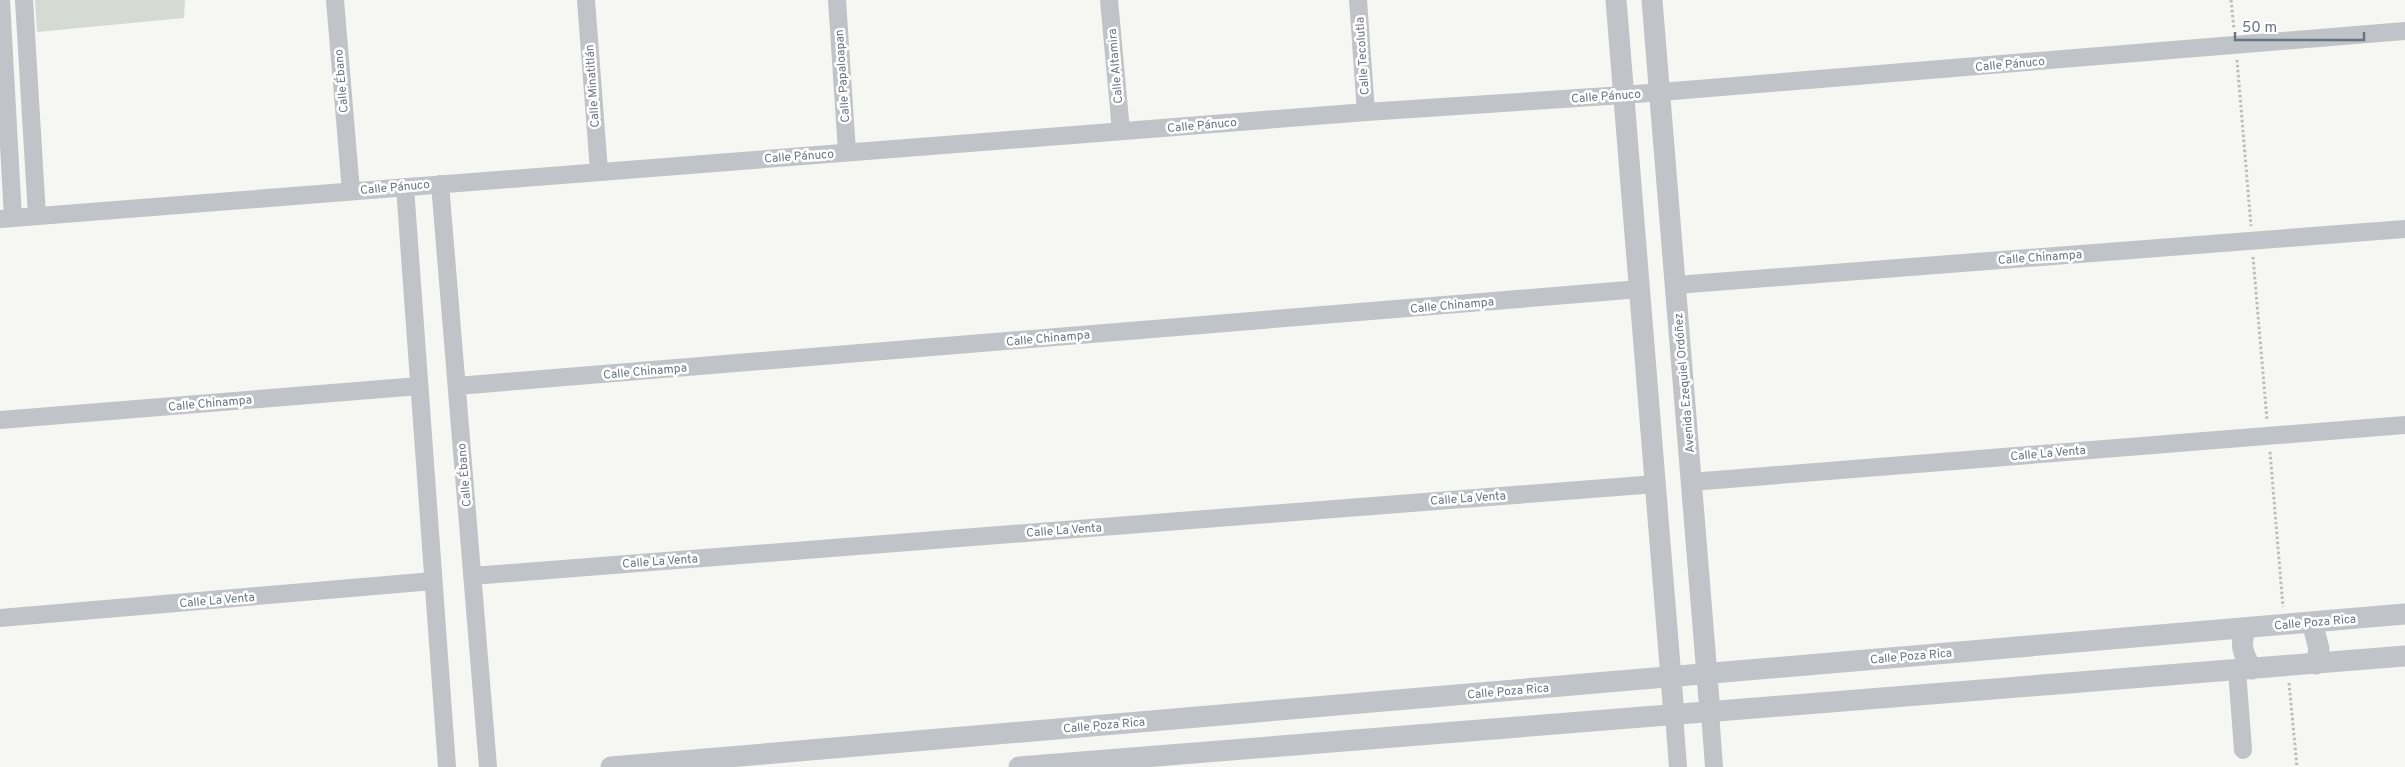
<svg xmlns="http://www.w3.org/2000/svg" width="2405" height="767" viewBox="0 0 2405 767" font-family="Overpass,sans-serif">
<rect width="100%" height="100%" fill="#f6f6f3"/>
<path fill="#d5dbd3" d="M35,0H185L184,18L37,32Z"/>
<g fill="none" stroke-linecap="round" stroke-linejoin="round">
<path stroke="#babcbf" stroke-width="3" stroke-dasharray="2.5 2.5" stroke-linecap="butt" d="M2231,0L2234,29
M2237,60L2251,226
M2253,257L2267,420
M2270,452L2283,607
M2289,683L2297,767"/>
<path stroke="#c0c3c7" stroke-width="18" d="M1,0L13,218
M24,0L37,216
M335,0L351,191
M586,0L599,171
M837,0L847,152
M1109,0L1121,131
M1358,0L1366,112
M440,184L488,767
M405,187L447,767
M0,219L1366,112L1624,95L2405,31
M1676,285L2405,229
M457,386L1640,289
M0,420L419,386
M1691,482L2405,425
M472,576L1656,484
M0,618L433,581
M2237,670L2243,750
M1710,712L1714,767
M1674,715L1678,767"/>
<path stroke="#c0c3c7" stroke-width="21" d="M1616,0L1674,715
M1652,0L1710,712
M2312,622L2319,649L2316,664
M2246,628C2239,645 2243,654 2252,669
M611,767L2405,614
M1019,767L2405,656"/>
</g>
<g text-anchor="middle" stroke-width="5" stroke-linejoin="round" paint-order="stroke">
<g font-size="12" fill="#687482" stroke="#fff">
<text transform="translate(1362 56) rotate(-94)" y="4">Calle Tecolutla</text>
<text transform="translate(2010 64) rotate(-5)" y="4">Calle Pánuco</text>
<text transform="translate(1115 66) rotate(-95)" y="4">Calle Altamira</text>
<text transform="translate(842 76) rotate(-94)" y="4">Calle Papaloapan</text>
<text transform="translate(341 81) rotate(-95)" y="4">Calle Ébano</text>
<text transform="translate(592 86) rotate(-94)" y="4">Calle Minatitlán</text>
<text transform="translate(1606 96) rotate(-4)" y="4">Calle Pánuco</text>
<text transform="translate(1202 125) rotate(-5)" y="4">Calle Pánuco</text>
<text transform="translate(799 156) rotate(-4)" y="4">Calle Pánuco</text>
<text transform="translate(395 187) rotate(-5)" y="4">Calle Pánuco</text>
<text transform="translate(2040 257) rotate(-4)" y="4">Calle Chinampa</text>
<text transform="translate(1452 305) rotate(-5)" y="4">Calle Chinampa</text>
<text transform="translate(1048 338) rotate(-5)" y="4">Calle Chinampa</text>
<text transform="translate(645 371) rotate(-5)" y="4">Calle Chinampa</text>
<text transform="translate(1684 383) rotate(-95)" y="4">Avenida Ezequiel Ordóñez</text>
<text transform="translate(210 403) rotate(-5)" y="4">Calle Chinampa</text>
<text transform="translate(2048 453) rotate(-5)" y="4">Calle La Venta</text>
<text transform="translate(464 475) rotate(-95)" y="4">Calle Ébano</text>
<text transform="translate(1468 498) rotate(-4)" y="4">Calle La Venta</text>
<text transform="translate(1064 530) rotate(-4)" y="4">Calle La Venta</text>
<text transform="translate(660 561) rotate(-4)" y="4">Calle La Venta</text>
<text transform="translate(217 600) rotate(-5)" y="4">Calle La Venta</text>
<text transform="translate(2315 622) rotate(-5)" y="4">Calle Poza Rica</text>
<text transform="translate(1911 656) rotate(-5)" y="4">Calle Poza Rica</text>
<text transform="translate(1508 691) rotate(-5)" y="4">Calle Poza Rica</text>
<text transform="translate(1104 725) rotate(-5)" y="4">Calle Poza Rica</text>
</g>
</g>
<path d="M2235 32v8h129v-8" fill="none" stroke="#687482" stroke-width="2.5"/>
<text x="2242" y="32" font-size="15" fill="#687482" stroke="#ffffff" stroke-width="4" paint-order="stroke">50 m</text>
</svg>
